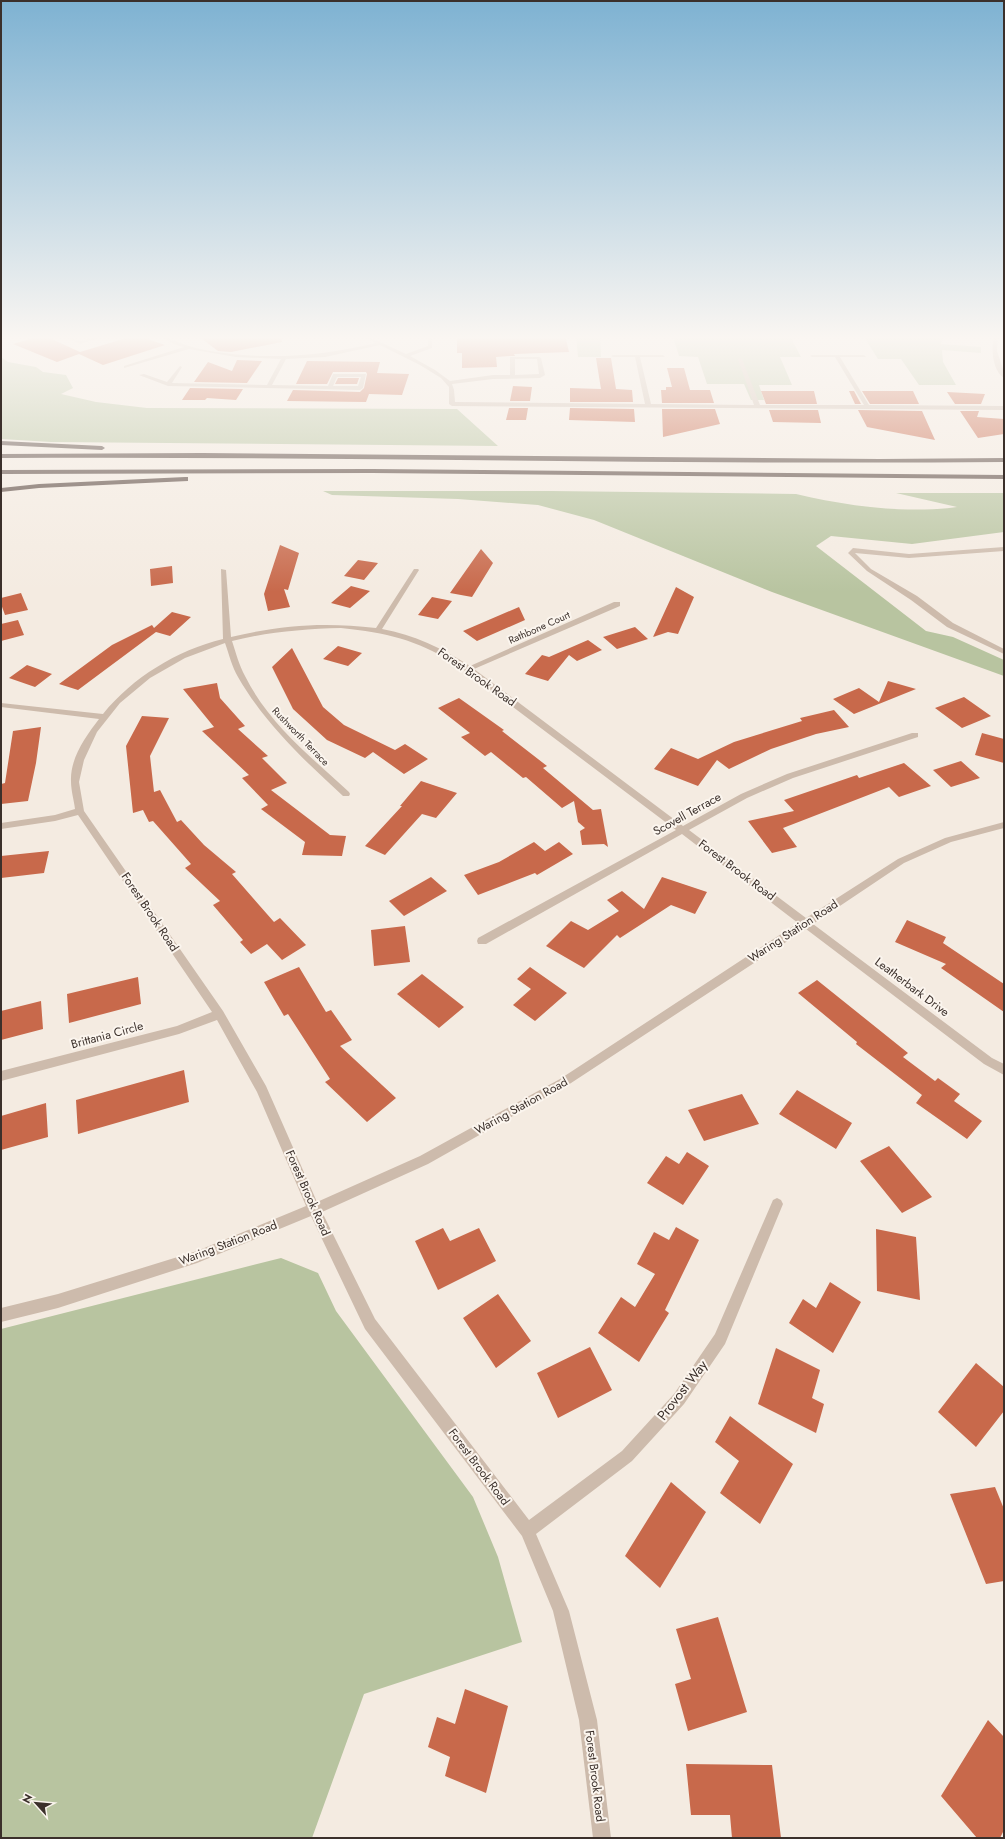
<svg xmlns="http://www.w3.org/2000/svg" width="1005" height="1839" viewBox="0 0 1005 1839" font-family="Jost,sans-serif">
<rect width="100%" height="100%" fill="#f4ebe1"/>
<path fill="#b8c4a0" d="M576,335H944L941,344L981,347V353L942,350L943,362L956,385H919L901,359H878L864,337H794L795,339L792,340L801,357H780L792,385H759L764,400H751L744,384H707L698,357L679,356L673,337L600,336L601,357H578Z
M1,357L8,362L36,367L43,372L66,375L73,388L61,394L96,402L147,408L457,409L498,446L51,442L1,439Z
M323,491H551L796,494C846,506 907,514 957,507L896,493H1004V532L912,544L831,536L816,546L926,631L953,637L1004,660V676L772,592L594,520L538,505L458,499L332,495Z
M281,1258L318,1273L336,1311L473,1497L498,1557L522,1642L364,1694L312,1838H1V1329Z"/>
<path fill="#c8694b" d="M43,335L80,352L136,335L165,345L103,365L79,354L57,362L13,344Z
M197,335H281L282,342L231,352L218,351Z
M457,335H565L569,352L514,354L515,356H509L496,357L497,367L462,368V353H457Z
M596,358H611L616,389L632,390L633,402H570V388L601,389Z
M237,360L262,361L247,383L194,382L208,362L232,371Z
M307,361L380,362L377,373L409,374L402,395L369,394L366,402L287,401L293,390L360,392L364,388L367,374L366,372H333L327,384H296Z
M667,368H684L690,390H710L714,403H662L661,390H666V387H672Z
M338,378H359L357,384H335Z
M513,386L532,387L530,401H510Z
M190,388L243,389L236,400L207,398L205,400H182Z
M761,391H814L817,404H766Z
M849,391H854L861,404H855Z
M862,391H913L919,404H870Z
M947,392L985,394L981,404H955Z
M509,408H528L526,420H506Z
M570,408L634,409L635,422L569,420Z
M662,409H715L720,424L663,437Z
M769,410H818L821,423L773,422Z
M858,410L922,411L935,440L867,427Z
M960,411H979L977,417L1004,419V434L978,438Z
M280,545L299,553L288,590L284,589L290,607L268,611L264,594Z
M481,549L493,563L472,597L450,593Z
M358,560L378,563L364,580L344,576Z
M172,566L173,583L151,586L150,569Z
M351,586L370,591L350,608L331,603Z
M676,587L694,597L678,634L668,632L653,637Z
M21,593L28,610L5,615L1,604V598Z
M432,597L452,601L438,619L418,615Z
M519,607L525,620L477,641L463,631Z
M172,612L191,617L170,636L156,632L78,690L59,684L112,645L152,625L154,628Z
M18,620L24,635L1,641V624Z
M635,627L648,639L617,649L603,637Z
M588,640L602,650L577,661L569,655L548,681L525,674L542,655L549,657Z
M338,646L362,653L348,666L323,659Z
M292,648L323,707L344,725L395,750L405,744L428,759L404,774L373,752L365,758L327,740L293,709L272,667Z
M27,665L52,674L35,687L9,678Z
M888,681L916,689L854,714L833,699L859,688L879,702Z
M217,683L220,698L245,726L238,729L268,756L262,758L287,783L271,790L330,835L346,836L342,856L302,855L305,842L261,809L268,805L242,778L249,775L202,731L214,727L183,689Z
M964,697L991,716L962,728L935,708Z
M459,698L504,730L502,731L547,766L543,768L593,810L601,809L608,847L604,844L582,845L580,831L585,828L578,822L574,801L562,808L526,777L523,778L491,752L485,756L461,737L470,733L438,708Z
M834,710L849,727L816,734L771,749L729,769L717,760L698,786L654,769L671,748L698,759L734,742L802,721L800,718Z
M142,716L169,718L150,756L154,792L160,790L177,822L181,820L204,845L236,872L232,874L274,922L280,918L306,945L282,960L267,944L251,954L240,942L243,940L213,905L220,901L185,868L191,864L153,821L149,822L143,810L133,813L126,746Z
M41,727L36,763L28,801L1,804V784L5,783L13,731Z
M982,733L1004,739V763L975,755Z
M961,761L980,778L951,787L933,770Z
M904,763L931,786L899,797L889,787L783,828L797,847L772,853L748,821L794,811L784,800L857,775L859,778Z
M421,781L457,793L436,818L422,814L385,855L365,846L402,806H400Z
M534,842L545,851L559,842L573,854L537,875L535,873L478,895L464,875L499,862Z
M49,851L44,873L1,878V856Z
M431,877L447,891L404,916L389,901Z
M662,877L707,892L695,914L671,905L620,938L617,935L584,968L546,946L571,921L588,930L619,911L607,900L622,891L644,909Z
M907,920L946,937L943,943L1004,984V1012L941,968L946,964L895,942Z
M405,926L410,962L374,966L371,930Z
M299,967L326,1012L331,1010L352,1040L340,1046L396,1098L367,1122L325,1082L330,1079L288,1014L284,1016L264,982Z
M530,967L567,993L535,1021L513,1005L531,989L517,979Z
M422,974L464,1007L439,1028L397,994Z
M138,977L141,1004L69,1023L67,994Z
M817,980L908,1053L903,1057L935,1081L938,1078L960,1094L954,1101L982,1121L967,1139L916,1103L922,1095L856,1044L857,1042L798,993Z
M41,1001L43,1029L1,1040V1011Z
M184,1070L189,1102L78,1134L76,1100Z
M797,1090L852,1123L836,1149L779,1114Z
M742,1094L759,1124L704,1141L688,1110Z
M46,1103L48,1137L1,1150V1116Z
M889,1146L932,1197L902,1213L860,1161Z
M687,1152L709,1166L683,1205L647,1183L666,1156L679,1164Z
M676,1227L699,1240L665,1310L669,1313L639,1362L598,1333L621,1297L635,1307L655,1274L637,1264L654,1232L669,1240Z
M443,1228L450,1241L479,1228L496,1261L438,1290L415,1241Z
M876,1229L916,1237L920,1300L877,1291Z
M830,1282L861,1302L833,1353L789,1323L803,1299L816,1308Z
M498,1294L531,1341L496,1368L463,1318Z
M590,1347L612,1390L558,1418L537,1373Z
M776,1348L820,1370L812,1398L824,1404L816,1433L758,1404Z
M976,1363L1004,1387V1411L976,1447L938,1412Z
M730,1416L793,1464L760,1524L720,1493L739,1461L715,1442Z
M671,1482L706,1512L660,1588L625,1556Z
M995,1487L1004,1509V1581L986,1584L950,1494Z
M718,1617L747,1712L688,1731L675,1684L691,1679L676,1629Z
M465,1689L508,1706L486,1793L445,1776L450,1757L428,1747L437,1717L455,1724Z
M988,1720L1004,1737V1830L1000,1838H977L941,1796Z
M686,1764L772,1765L781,1838H732L730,1815H691Z"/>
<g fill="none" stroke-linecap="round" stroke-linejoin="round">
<path fill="#cdbbac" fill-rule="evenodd" d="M12,335H18L1,340V338Z
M61,335H66L80,341L103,335H109L80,344Z
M158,335C165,335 171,339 178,342C190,347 203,350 216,352C270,360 323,356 376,343L360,335H365L406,354L428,346V335H432V348L410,356L435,370L450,381L493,375H510V357H539L541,358L545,375L540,378L493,379L452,384L454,390L455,402L645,404L635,357H613L611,356L613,355H663L665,357H640L651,404L754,405L738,359L740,358L742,359L760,405H864L835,357H812L810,356L812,355H864L866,357H840L869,405L1004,406V410L452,406L449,404V387L441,378L420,365L380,345L325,357L286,359L272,385L328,386L333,374H366L363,388L360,390L168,386L139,375L144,374L167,382L180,366L182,367L172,383L267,385L281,359L236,357L189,349L124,368V366L184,347L174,344ZM515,359H537L539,374L515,375ZM337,377H361L358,386H333Z
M994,335H998L997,351L1004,372V378C992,370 991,348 994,335Z
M1004,547V551L909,558L855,553L871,569L917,596L953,623L1004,649V654L947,627L911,600L867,571L848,553L853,548L909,554Z
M221,569L226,570L231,637C282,625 323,622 376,628L414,569H418L419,570L382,629C414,635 442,648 470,666L614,602H620V606L474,669L683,826L741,794L787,774L912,733H918V737L793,778L747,798L689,830L806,918L898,859L945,838L1004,822V828L951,842L904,863L813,924L992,1058L1004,1064V1075L984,1064L806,929L568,1085L428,1164L322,1212L375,1319L529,1520L622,1451L674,1394L715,1334L773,1200L777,1198L781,1200L783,1204L725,1344L684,1404L632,1461L536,1534L569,1611L597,1720L611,1838H593L579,1720L553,1611L522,1536L365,1329L311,1216L197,1263L58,1308L1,1322V1308L58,1294L197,1251L306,1206L257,1092L217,1020L179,1034L1,1081V1071L177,1026L212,1012L78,815L55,821L1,829V823L55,815L75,809C74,800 71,791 71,781C70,758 86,736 99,719L1,707V703L103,714C132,678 177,650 223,639ZM341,628C388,633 414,639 456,664L676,830L478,938L477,941L478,944H486L682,834L798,923L560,1079L420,1156L317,1202L266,1086L223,1011L84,811L79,782L84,760L97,732L120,703L150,678L185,658L225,643C229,654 232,667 238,677C265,724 304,760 343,796H349L350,794L349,792C311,757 268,723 245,676C239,665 236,653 232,641C268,632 303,629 341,628Z"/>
<path fill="#5c4a42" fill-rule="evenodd" d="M1,441L102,446L105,448L102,450L1,445Z
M202,453L880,459L1004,458V462C670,465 335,456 1,458V454Z
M372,469L1004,475V479L372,473L1,474V470Z
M185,477H188V481L39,488L1,492V488L39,484Z"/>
</g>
<linearGradient id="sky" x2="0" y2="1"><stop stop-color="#7eb2d2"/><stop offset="0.57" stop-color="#faf6f2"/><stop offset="1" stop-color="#faf6f2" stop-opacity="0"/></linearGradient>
<rect width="1005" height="592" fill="url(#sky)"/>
<g text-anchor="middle" stroke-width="4" stroke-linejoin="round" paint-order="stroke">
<g font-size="10" fill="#3b302b" stroke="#fbf5ee">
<text transform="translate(539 627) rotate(-24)" y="4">Rathbone Court</text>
<text transform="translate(301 736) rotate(46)" y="4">Rushworth Terrace</text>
</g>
<g font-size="12" fill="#3b302b" stroke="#fbf5ee">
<text transform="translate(477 677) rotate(35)" y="4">Forest Brook Road</text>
<text transform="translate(687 814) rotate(-29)" y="4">Scovell Terrace</text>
<text transform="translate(737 870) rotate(37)" y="4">Forest Brook Road</text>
<text transform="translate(150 912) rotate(56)" y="4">Forest Brook Road</text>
<text transform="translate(793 931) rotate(-33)" y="4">Waring Station Road</text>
<text transform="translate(912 987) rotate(37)" y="4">Leatherbark Drive</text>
<text transform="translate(107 1035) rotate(-15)" y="4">Brittania Circle</text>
<text transform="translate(521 1106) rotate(-29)" y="4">Waring Station Road</text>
<text transform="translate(308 1193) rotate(66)" y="4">Forest Brook Road</text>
<text transform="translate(228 1243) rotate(-21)" y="4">Waring Station Road</text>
<text transform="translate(479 1467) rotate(53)" y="4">Forest Brook Road</text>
<text transform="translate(595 1776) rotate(83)" y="4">Forest Brook Road</text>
</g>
<g font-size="14" fill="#3b302b" stroke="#fbf5ee">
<text transform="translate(682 1390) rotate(-52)" y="5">Provost Way</text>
</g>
</g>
<rect width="1005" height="1839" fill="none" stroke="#3b302b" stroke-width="4"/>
<g transform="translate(36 1803) rotate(297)" stroke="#fbf5ee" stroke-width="3" paint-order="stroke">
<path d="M0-3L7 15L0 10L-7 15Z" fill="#3b302b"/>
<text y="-6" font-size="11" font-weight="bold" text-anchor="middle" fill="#3b302b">N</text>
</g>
</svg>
